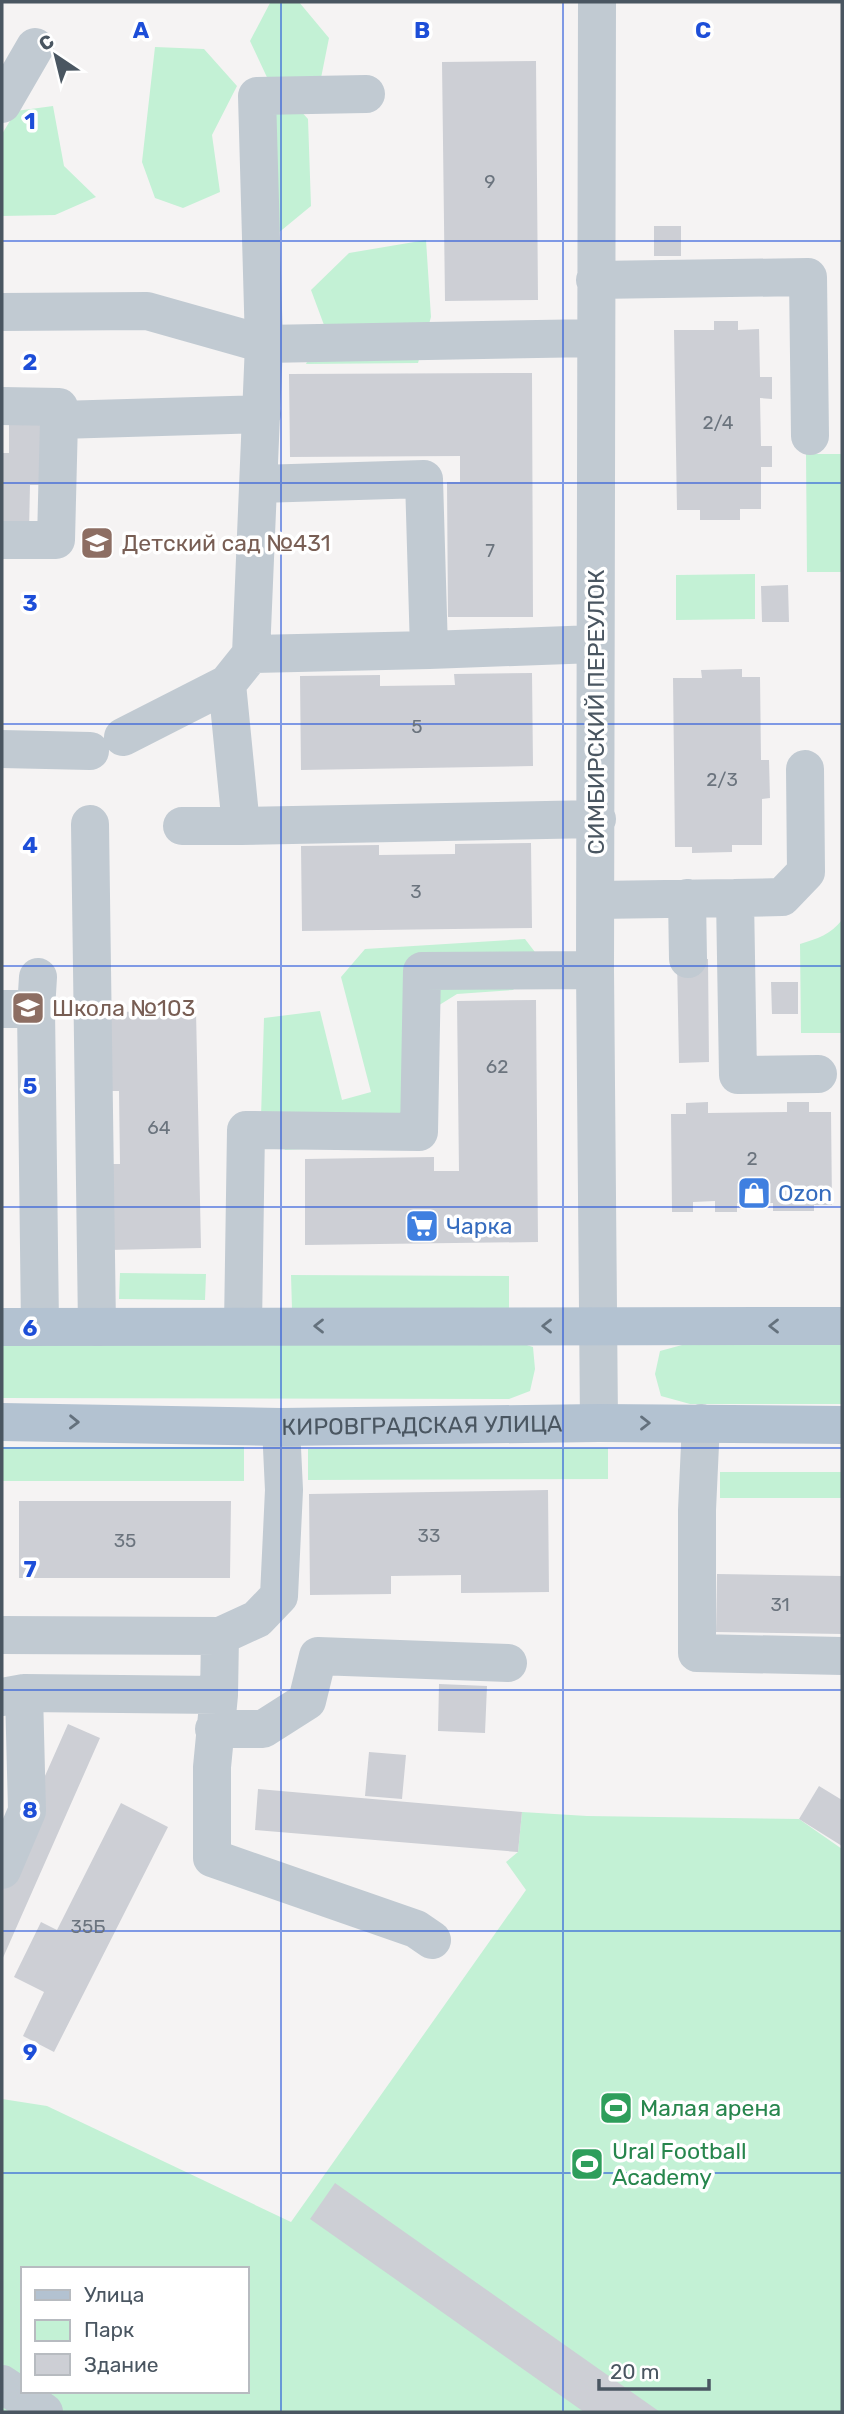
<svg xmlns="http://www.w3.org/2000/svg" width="844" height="2414" viewBox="0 0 844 2414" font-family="Rubik,sans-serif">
<rect width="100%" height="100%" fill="#f5f3f3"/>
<path fill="#c3f1d5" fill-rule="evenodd" d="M299,2L329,38L321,78L272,88L250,41L270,3Z
M155,47L204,49L237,86L212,135L220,192L183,208L155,198L142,162Z
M290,99L308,119L311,206L277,234L272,110Z
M53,106L64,166L96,197L55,215L2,216V134L16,111Z
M426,240L431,317L418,363L306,364L324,325L311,290L349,253Z
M806,454H842V572H807Z
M755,574V619L676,620V575Z
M842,920V1033H801L800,944C817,939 831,934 842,920Z
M525,939L541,960L513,990L457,994L412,1022L410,1105L380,1145L285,1150L261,1117L264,1018L320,1011L342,1100L371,1092L341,977L365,949Z
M120,1273L206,1274L205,1300L119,1299Z
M291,1275L509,1276V1309H292Z
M2,1339L510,1340L533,1347L535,1369L530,1391L509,1399L2,1398Z
M693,1342H842V1404H690L661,1396L655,1374L660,1351Z
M2,1447H244V1481H2Z
M608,1448V1479L308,1480V1449Z
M720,1472H842V1498H720Z
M522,1812L587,1816L799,1819L842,1849V2412H2V2099L47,2106L291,2222L526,1890L506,1862L518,1852ZM23,2269H247V2391H23Z"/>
<path fill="#cdcfd5" d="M536,61L538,300L445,301L442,62Z
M654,226H681V256H654Z
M714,321H738V330L759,329L760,377H772V399L760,398L761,446H772V467H761V509H740V520H700V510H677L674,330H714Z
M532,373L533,617H448L447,482H460V456L290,457L289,374Z
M9,416L43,417L42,485H30L29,532H2V453H9Z
M788,585L789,622H762L761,586Z
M742,669V677H760L761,760H769L770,798L762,799V845H732V852L692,853V847H675L673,678H702L701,670Z
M532,673L533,766L301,770L300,676L380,675V686L455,685L454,674Z
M531,843L532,928L302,931L301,846L379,845V855L455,854V844Z
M677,959H708L709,1062L679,1063Z
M771,982H798V1014H772Z
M536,1000L538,1242L305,1245V1159L434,1157V1171H459L457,1001Z
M196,1011L201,1248L108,1250L107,1164H120L119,1091H105L104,1012Z
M708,1102V1113L787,1112V1102H809V1112H831L832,1205H814V1211H773V1203H737V1212H715V1201L693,1202V1212H672L671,1114H686V1103Z
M548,1490L549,1592L461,1593V1575L391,1576V1594L310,1595L309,1494Z
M19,1501H231L230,1578H19Z
M717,1574L842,1576V1634L716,1632Z
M439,1684L487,1686L485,1733L438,1731Z
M68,1724L100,1738L2,1960V1873Z
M369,1752L406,1755L402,1799L365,1796Z
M819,1786L842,1800V1846L799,1819Z
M258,1789L522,1812L518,1852L255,1830Z
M121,1803L168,1827L54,2052L23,2036L44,1992L14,1977L41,1922L57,1930Z
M335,2183L660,2412H584L310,2219Z"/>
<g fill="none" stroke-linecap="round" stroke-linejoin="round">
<path stroke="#c1cad2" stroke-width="38" d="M597,2L595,970L599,1423
M2,104L35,47
M595,280L808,277L810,436
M2,312L147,311L264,344L595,338
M2,406L59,407V420L56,540H2
M59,420L262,414
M259,484L424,479L429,650L595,644
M251,654L429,650
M227,684L241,826L597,819
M123,737L227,684L251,654L264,344L257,96L366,94
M2,749L90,751
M90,824L97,1327
M182,826H241
M687,898L688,959
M735,898L782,897L806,872L805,769
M596,900L735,898L738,1075L818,1074
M38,977L36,1009L40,1326
M2,1009H36
M243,1326L246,1130L419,1132L422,971L595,970
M701,1423L697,1510V1653L842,1656
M281,1427L284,1490L279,1596L257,1619L220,1636L219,1695L212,1767V1858L416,1929L432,1940
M2,1635L220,1636
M2,1697L24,1693L219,1695
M214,1729H263L307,1701L318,1656L508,1663
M2,1870L27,1811L24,1693
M2,2384L44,2412"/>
<g stroke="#b3c2d1" stroke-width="38">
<path d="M2,1327L842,1326"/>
<path id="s1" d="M2,1422L281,1427L599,1423L842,1425"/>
</g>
</g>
<defs><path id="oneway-chevron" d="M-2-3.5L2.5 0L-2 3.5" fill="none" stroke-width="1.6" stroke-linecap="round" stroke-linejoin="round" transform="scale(1.75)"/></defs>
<g stroke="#64717d">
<use href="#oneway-chevron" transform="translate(319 1326) rotate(-180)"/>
<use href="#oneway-chevron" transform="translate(547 1326) rotate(180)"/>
<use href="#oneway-chevron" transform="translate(774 1326) rotate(180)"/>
<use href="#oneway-chevron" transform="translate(74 1422) rotate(1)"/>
<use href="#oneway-chevron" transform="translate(645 1423)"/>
</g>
<path fill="none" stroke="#1d4ed8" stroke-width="2" stroke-opacity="0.55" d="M281,2V2412M563,2V2412M2,241H842M2,483H842M2,724H842M2,966H842M2,1207H842M2,1448H842M2,1690H842M2,1931H842M2,2173H842"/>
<defs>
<symbol id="school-square" viewBox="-11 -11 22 22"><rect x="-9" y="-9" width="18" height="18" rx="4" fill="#8d6e63" stroke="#fff"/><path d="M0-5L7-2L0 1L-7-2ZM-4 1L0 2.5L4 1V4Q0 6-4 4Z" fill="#fff"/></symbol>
<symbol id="shop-square" viewBox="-11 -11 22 22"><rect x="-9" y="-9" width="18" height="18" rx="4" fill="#3f7fe0" stroke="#fff"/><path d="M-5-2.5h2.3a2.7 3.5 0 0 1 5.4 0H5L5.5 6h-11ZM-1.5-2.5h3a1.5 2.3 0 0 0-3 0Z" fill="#fff"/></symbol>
<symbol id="supermarket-square" viewBox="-11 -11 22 22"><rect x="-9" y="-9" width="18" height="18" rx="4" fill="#3f7fe0" stroke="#fff"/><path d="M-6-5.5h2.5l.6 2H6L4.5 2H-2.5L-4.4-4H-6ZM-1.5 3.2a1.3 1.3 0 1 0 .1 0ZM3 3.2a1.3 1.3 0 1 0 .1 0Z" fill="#fff"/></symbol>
<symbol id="stadium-square" viewBox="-11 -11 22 22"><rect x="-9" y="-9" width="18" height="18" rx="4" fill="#2e9e5b" stroke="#fff"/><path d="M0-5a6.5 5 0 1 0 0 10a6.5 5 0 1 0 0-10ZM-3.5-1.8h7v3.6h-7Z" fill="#fff"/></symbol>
</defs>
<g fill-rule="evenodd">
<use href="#school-square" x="78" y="524" width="38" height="38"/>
<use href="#school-square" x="9" y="989" width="38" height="38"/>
<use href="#shop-square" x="735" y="1174" width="38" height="38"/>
<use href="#supermarket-square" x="403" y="1207" width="38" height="38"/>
<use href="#stadium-square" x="597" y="2089" width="38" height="38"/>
<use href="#stadium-square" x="568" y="2145" width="38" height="38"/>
</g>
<g text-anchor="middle" stroke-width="7" stroke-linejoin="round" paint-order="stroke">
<g font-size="19" fill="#6b747e">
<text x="490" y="188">9</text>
<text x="718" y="429">2/4</text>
<text x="490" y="557">7</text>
<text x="417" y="733">5</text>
<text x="722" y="786">2/3</text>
<text x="416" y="898">3</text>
<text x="497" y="1073">62</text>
<text x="159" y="1134">64</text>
<text x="752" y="1165">2</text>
<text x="429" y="1542">33</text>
<text x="125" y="1547">35</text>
<text x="780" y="1611">31</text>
<text x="88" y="1933">35Б</text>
</g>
<g font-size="23" fill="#785e54" stroke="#fff" text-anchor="start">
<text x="122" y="551">Детский сад №431</text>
<text x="52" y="1016">Школа №103</text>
</g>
<g font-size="23" fill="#4a5661" stroke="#fff">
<text transform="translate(596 712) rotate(-90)" y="8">СИМБИРСКИЙ ПЕРЕУЛОК</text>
<text dy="8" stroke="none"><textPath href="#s1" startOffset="420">КИРОВГРАДСКАЯ УЛИЦА</textPath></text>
</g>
<g font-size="23" fill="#366cbe" stroke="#fff" text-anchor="start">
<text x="778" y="1201">Ozon</text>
<text x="446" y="1234">Чарка</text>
</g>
<g font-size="23" fill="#27864d" stroke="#fff" text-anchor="start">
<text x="640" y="2116">Малая арена</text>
<text x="612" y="2159">Ural Football<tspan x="612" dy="26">Academy</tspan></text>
</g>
</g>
<g font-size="23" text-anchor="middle" font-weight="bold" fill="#1d4ed8" stroke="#fff" stroke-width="7" stroke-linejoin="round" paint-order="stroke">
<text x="141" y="38">A</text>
<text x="422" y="38">B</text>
<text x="703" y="38">C</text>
<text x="30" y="129">1</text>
<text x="30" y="370">2</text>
<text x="30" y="611">3</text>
<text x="30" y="853">4</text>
<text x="30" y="1094">5</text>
<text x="30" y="1336">6</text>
<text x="30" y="1577">7</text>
<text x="30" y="1818">8</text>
<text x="30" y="2060">9</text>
</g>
<rect width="844" height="2414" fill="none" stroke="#4a5661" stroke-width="7"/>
<rect x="21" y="2267" width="228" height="126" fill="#ffffff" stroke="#b7bbc0" stroke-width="2"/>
<rect x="35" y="2290" width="35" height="10" fill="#b3c2d1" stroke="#b7bbc0" stroke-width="2"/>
<text x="84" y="2302" font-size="21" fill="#4a5661">Улица</text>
<rect x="35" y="2320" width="35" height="21" fill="#c3f1d5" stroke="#b7bbc0" stroke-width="2"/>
<text x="84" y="2337" font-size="21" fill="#4a5661">Парк</text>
<rect x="35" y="2354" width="35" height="21" fill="#cdcfd5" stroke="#b7bbc0" stroke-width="2"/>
<text x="84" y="2372" font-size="21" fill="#4a5661">Здание</text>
<g transform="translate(56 56) rotate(325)" stroke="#ffffff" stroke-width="5" paint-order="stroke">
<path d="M0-5L12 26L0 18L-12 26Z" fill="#4a5661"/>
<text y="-10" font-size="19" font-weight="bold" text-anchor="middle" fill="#4a5661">С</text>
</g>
<path d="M599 2379v10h110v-10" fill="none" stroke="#4a5661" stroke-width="3.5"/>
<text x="610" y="2379" font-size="21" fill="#4a5661" stroke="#ffffff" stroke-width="5" paint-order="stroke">20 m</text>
</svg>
